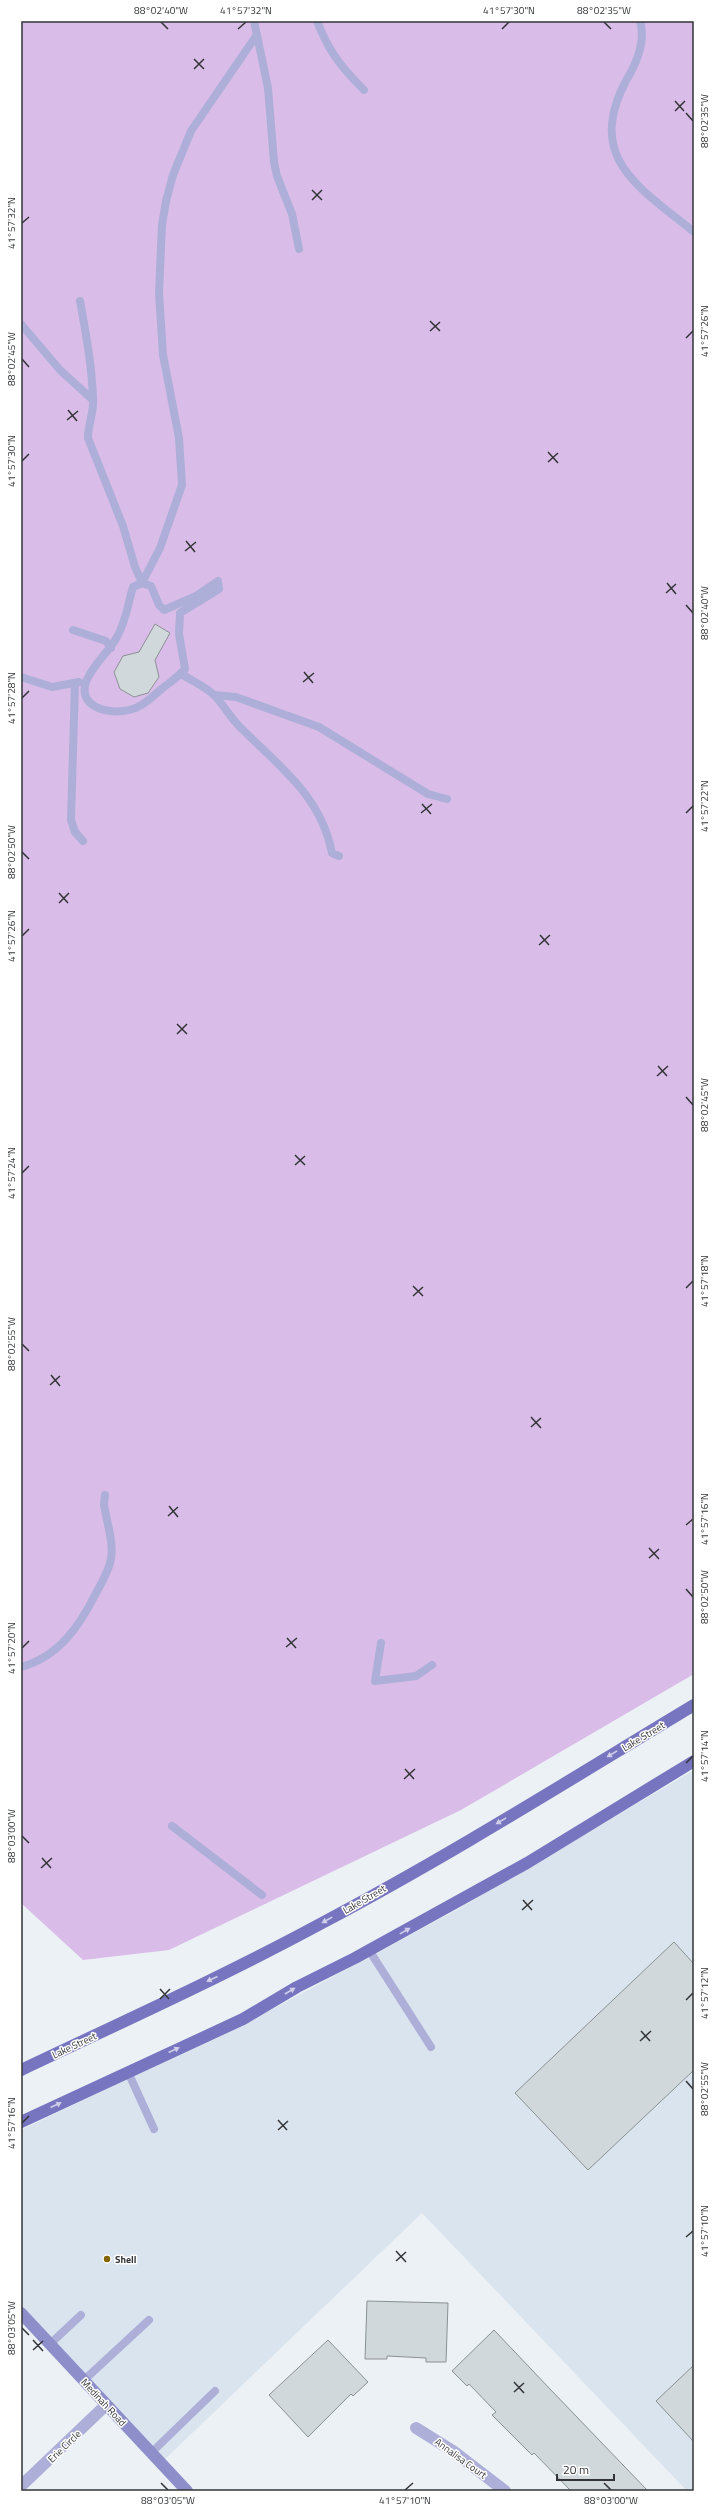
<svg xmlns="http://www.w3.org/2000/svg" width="715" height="2512" viewBox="0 0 715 2512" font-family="'Titillium Web',sans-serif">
<rect width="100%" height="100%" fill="#ecf1f6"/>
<path fill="#dae4ee" d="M694,1770V2491H687L422,2213L164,2460L21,2304V2130L269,2011L453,1912Z"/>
<path fill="#dabce8" d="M21,21H694V1674L461,1810L169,1950L83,1960L21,1903Z"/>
<path fill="#d1d8db" stroke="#8a9193" d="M155,624L170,633L155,660L159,677L148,693L134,697L120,689L114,672L123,656L139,652Z
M674,1942L694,1964V2070L588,2170L515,2093Z
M367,2301L448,2303L446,2362H426V2358L387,2356V2359H365Z
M494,2330L550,2389L648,2491H571L534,2453L532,2455L492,2415L496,2412L469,2384L467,2386L452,2371Z
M328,2340L368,2382L353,2396L351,2394L308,2437L269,2395Z
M694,2365V2442L656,2401Z"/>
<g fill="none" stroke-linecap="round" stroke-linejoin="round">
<path stroke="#adafd8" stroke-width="8" d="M254,21L268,88L274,162L277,176L292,214L299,249
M317,21C329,52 341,67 364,90
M640,21C646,41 637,62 627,79C584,158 639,187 694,232
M80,301C86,334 92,366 93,399C94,413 88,424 88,438L123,526L135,567L142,583
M21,324L60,370L93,400
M142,583L151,586L159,605L164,610L196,596L218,581L219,589L180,613L179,634L185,669C178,677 172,681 164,687C150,698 142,709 123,711C105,713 78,706 86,682C92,665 109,652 117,637C126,621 128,604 133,587L142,583L160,548L182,485L179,438L163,355L159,293L162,225L166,201L173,175L191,131L256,36
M73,630L106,641L111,648
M181,674C191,680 206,687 214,695C224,705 231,719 242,729C280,767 321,796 332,853L339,856
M21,677L52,687L79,682
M75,683L71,820L75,832L83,841
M214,695L236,697L319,727L428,794L447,799
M381,1643L375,1681L416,1676L432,1665
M21,1667C58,1657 79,1627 95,1595C101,1584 109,1571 111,1559C114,1541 106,1521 104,1504L105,1495
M172,1826L262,1895
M369,1950L431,2047
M128,2072L154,2129
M50,2344L81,2315
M83,2381L149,2320
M151,2453L215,2391"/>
<path stroke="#adafd8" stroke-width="12" d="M416,2428L453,2451L505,2491
M21,2486L106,2405"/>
<path stroke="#8d8eca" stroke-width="12" d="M21,2313L187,2491"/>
<path stroke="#7775c0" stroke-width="12" d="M21,2070C122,2022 224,1976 322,1923C449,1856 571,1779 694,1705
M21,2122L243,2019L297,1987L355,1958L527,1863L694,1761"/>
</g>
<defs><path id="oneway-solid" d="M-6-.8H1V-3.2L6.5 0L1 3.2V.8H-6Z"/></defs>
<g fill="#cfcfe9">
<use href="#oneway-solid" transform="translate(612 1754) rotate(149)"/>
<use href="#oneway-solid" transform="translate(501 1821) rotate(149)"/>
<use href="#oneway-solid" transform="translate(327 1920) rotate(151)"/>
<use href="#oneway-solid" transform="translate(405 1931) rotate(-29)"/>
<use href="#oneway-solid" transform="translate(212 1979) rotate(155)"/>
<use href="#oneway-solid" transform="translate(290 1991) rotate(-30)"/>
<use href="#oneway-solid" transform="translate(174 2050) rotate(-25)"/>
<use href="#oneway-solid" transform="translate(56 2105) rotate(-25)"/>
</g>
<path fill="none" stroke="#323436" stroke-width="1.5" d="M161,22L168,29M604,22L611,29M238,29L246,22M502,29L509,22M194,59L204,69M194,69L204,59M675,101L684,111M675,111L685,101M686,113L693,121M312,190L322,200M312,200L322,190M22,223L29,217M430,321L440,331M430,331L440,322M686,338L693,331M22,359L29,367M68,410L77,421M67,420L78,411M548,452L558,463M22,461L29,454M548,462L558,453M186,541L195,552M185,551L196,542M667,583L676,594M666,593L676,584M686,605L693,613M304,672L313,683M303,682L314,673M22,698L29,691M422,804L431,814M421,813L432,804M686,813L693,806M22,852L29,859M59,893L68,903M59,903L69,893M540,935L549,945M22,936L29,929M539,945L550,935M177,1024L187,1034M177,1034L187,1024M658,1066L667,1076M657,1076L668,1066M686,1097L693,1105M295,1155L305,1165M295,1165L305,1156M22,1173L29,1166M413,1286L423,1296M686,1288L693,1281M413,1296L423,1287M22,1344L29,1351M51,1375L60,1386M50,1385L60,1376M531,1417L541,1428M531,1427L541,1418M169,1506L178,1517M168,1516L178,1507M686,1525L693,1519M649,1548L659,1559M649,1558L659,1549M686,1589L693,1597M287,1638L296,1648M286,1647L297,1638M22,1648L29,1641M686,1763L693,1756M405,1769L414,1779M404,1779L415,1769M22,1836L29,1843M42,1858L51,1868M41,1868L52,1858M523,1900L532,1910M522,1910L533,1900M160,1989L169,1999M160,1999L170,1989M686,2000L693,1993M641,2031L650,2041M640,2041L651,2031M686,2081L693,2089M278,2120L287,2130M22,2123L29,2116M278,2130L288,2121M686,2237L693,2231M396,2251L406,2262M396,2261L406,2252M22,2328L29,2335M33,2340L43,2351M33,2350L43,2341M514,2382L524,2393M514,2392L524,2383M161,2483L168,2490M604,2483L611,2490M405,2490L413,2483"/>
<circle fill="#836600" stroke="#fff" stroke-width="1.5" cx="107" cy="2259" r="4"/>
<g text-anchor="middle" stroke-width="3" stroke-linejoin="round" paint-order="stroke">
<g font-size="10" fill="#323436" stroke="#fff">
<text transform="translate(643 1736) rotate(-31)" y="4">Lake Street</text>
<text transform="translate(364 1899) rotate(-30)" y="4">Lake Street</text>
<text transform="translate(74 2045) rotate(-25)" y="4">Lake Street</text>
<text transform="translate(104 2402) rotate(47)" y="4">Medinah Road</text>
<text transform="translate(64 2446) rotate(-44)" y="4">Erie Circle</text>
<text transform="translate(461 2458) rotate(36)" y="4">Annalisa Court</text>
</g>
<g font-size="10" font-weight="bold" fill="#323436" stroke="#fff" text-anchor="start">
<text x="115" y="2263">Shell</text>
</g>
</g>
<rect width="715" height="2512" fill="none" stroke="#ffffff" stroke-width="44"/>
<path d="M557 2474v6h57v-6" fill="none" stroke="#323436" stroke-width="2"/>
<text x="563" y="2474" font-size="12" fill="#323436" stroke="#ffffff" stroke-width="3" paint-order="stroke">20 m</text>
<rect x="22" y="22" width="671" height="2468" fill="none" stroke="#323436" stroke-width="1.5"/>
<g font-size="10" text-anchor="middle" fill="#323436">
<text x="161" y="14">88°02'40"W</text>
<text x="246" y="14">41°57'32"N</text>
<text x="509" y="14">41°57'30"N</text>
<text x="604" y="14">88°02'35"W</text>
<text transform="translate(704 121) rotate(-90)" y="4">88°02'35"W</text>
<text transform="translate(11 223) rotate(-90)" y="4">41°57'32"N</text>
<text transform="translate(704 331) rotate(-90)" y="4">41°57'26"N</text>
<text transform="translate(11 359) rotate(-90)" y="4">88°02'45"W</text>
<text transform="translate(11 461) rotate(-90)" y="4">41°57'30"N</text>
<text transform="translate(704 613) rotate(-90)" y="4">88°02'40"W</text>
<text transform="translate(11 698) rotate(-90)" y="4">41°57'28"N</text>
<text transform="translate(704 806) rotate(-90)" y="4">41°57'22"N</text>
<text transform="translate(11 852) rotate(-90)" y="4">88°02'50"W</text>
<text transform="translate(11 936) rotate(-90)" y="4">41°57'26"N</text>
<text transform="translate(704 1105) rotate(-90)" y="4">88°02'45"W</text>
<text transform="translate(11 1173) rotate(-90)" y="4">41°57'24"N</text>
<text transform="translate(704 1281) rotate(-90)" y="4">41°57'18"N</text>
<text transform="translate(11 1344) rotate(-90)" y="4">88°02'55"W</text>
<text transform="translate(704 1519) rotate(-90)" y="4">41°57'16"N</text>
<text transform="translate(704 1597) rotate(-90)" y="4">88°02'50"W</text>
<text transform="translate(11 1648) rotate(-90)" y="4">41°57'20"N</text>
<text transform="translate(704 1756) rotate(-90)" y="4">41°57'14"N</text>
<text transform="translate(11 1836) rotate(-90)" y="4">88°03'00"W</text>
<text transform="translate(704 1993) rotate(-90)" y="4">41°57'12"N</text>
<text transform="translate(704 2089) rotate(-90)" y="4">88°02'55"W</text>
<text transform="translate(11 2123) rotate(-90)" y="4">41°57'16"N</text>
<text transform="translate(704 2231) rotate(-90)" y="4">41°57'10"N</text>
<text transform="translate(11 2328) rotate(-90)" y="4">88°03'05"W</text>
<text x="168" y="2504">88°03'05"W</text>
<text x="405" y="2504">41°57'10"N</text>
<text x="611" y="2504">88°03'00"W</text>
</g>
</svg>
